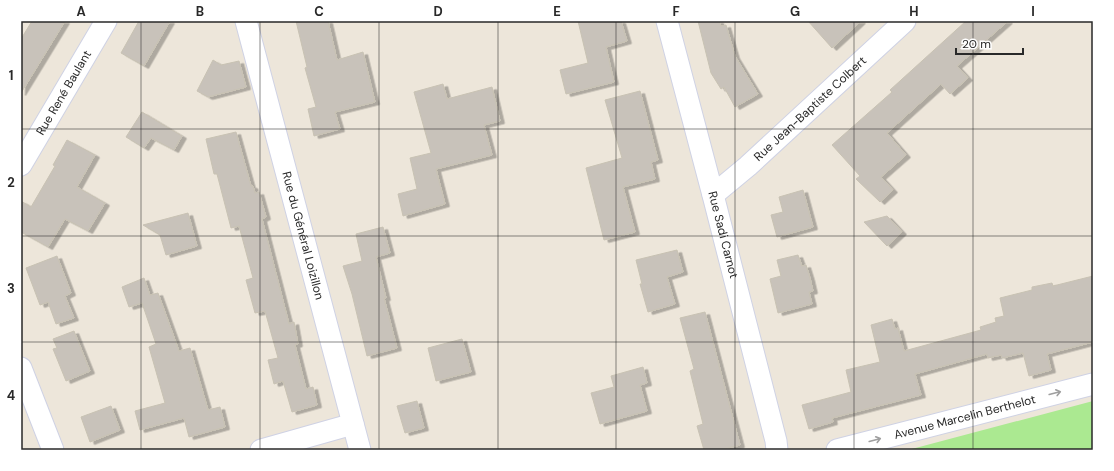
<svg xmlns="http://www.w3.org/2000/svg" width="1114" height="471" viewBox="0 0 1114 471" font-family="'DM Sans',sans-serif">
<defs>
<filter id="shadow"><feDropShadow dx="4.5" dy="2.5" stdDeviation="0" flood-color="#0004"/></filter>
</defs>
<rect width="100%" height="100%" fill="#ede6da"/>
<path fill="#abe991" d="M1093,401V450H908Z"/>
<path fill="#c8c2ba" stroke="#c8c2b3" filter="url(#shadow)" d="M32,21H65L21,93V39Z
M139,21H170L144,66L121,53Z
M296,21H328L337,60L363,52L375,102L335,112L340,129L314,136L308,109L316,107L305,68L307,67Z
M578,21H621L627,41L606,47L614,82L566,94L560,70L588,63Z
M698,21H719L721,26L726,25L735,56L758,94L735,107L724,87L721,89L711,73Z
M808,21H861L832,48Z
M966,21H1008L957,66L968,78L950,94L941,84L887,133L906,155L881,177L893,190L880,202L856,179L860,176L832,145L892,92L890,90Z
M213,60L221,65L239,61L246,87L208,97L197,91Z
M443,84L447,99L492,87L500,121L484,125L492,155L436,169L445,204L403,216L398,194L417,189L410,158L431,153L414,92Z
M640,91L658,160L651,162L655,179L623,187L635,232L604,240L586,168L622,158L605,100Z
M142,112L182,136L174,150L151,138L144,148L126,137Z
M236,132L251,186H253L255,193L259,192L266,217L262,219L289,324L294,322L298,344L295,345L306,389L313,387L317,405L292,412L283,381L274,384L268,360L278,358L265,311L255,313L246,280L253,278L239,226L231,228L217,174H214L206,139Z
M67,140L95,155L77,187L105,203L88,231L65,219L48,247L21,232V201L31,207L55,166L53,165Z
M803,190L813,227L777,237L771,215L783,212L779,197Z
M188,213L197,246L166,255L160,235L143,225Z
M887,216L902,232L887,246L864,222Z
M383,227L390,253L376,257L386,298H384L397,348L367,356L352,294L343,266L362,261L356,234Z
M677,250L683,272L667,277L675,304L648,312L640,284H642L636,260Z
M798,255L802,266L806,265L810,278L813,291L809,292L812,304L778,313L770,279L781,276L777,260Z
M57,256L71,293L65,296L74,318L56,324L48,302L40,305L26,268Z
M1093,276V342L1047,354L1051,370L1029,376L1023,353L1002,358L1001,355L988,358L987,354L915,374L921,395L832,418L833,422L809,429L802,405L851,392L846,370L880,362L871,325L892,319L895,329L898,328L904,351L981,330L980,327L996,322L995,318L1004,316L1000,298L1032,290V287L1052,283L1053,286Z
M144,278L150,295L158,293L179,351L190,348L208,410L220,407L225,427L189,437L184,418L140,430L135,411L165,403L149,347L156,344L142,303L129,307L122,287Z
M705,312L740,445L720,450H704L697,426L703,424L690,371L694,369L680,318Z
M74,331L90,371L66,381L53,349L57,348L53,339Z
M462,339L471,372L436,381L428,348Z
M643,367L647,383L640,385L647,411L600,424L591,393L614,387L611,376Z
M417,401L424,428L405,433L397,406Z
M111,406L120,430L90,442L81,417Z"/>
<g fill="none" stroke-linecap="round" stroke-linejoin="round">
<defs>
<g id="minor">
<path id="s1" d="M246,21L360,450"/>
<path id="s2" d="M667,21L713,195L776,441L777,450"/>
<path id="s3" d="M21,165L106,21"/>
<path id="s4" d="M713,195L748,166L905,21"/>
<path d="M21,368L53,450"/>
<path d="M261,450L353,424"/>
<path id="s5" d="M837,450L1093,384"/>
</g>
</defs>
<use href="#minor" stroke="#cfd2e4" stroke-width="23"/>
<use href="#minor" stroke="#fff" stroke-width="21"/>
</g>
<defs><path id="oneway-shaft" d="M-6 0H5M1.5-3L5.5 0L1.5 3" fill="none" stroke-width="1.6" stroke-linecap="round" stroke-linejoin="round"/></defs>
<g stroke="#9f9f9f">
<use href="#oneway-shaft" transform="translate(1055 393) rotate(-14)"/>
<use href="#oneway-shaft" transform="translate(875 440) rotate(-15)"/>
</g>
<path fill="none" stroke="#292929" stroke-width="1" stroke-opacity="0.55" d="M141,21V450M260,21V450M379,21V450M498,21V450M616,21V450M735,21V450M854,21V450M973,21V450M21,129H1093M21,236H1093M21,342H1093"/>
<g text-anchor="middle" stroke-width="3" stroke-linejoin="round" paint-order="stroke">
<g font-size="12" fill="#292929" stroke="#fff">
<text dy="4" stroke="none"><textPath href="#s3" startOffset="84">Rue René Baulant</textPath></text>
<text dy="4" stroke="none"><textPath href="#s4" startOffset="130">Rue Jean-Baptiste Colbert</textPath></text>
<text dy="4" stroke="none"><textPath href="#s2" startOffset="221">Rue Sadi Carnot</textPath></text>
<text dy="4" stroke="none"><textPath href="#s1" startOffset="222">Rue du Général Loizillon</textPath></text>
<text dy="4" stroke="none"><textPath href="#s5" startOffset="132">Avenue Marcelin Berthelot</textPath></text>
</g>
</g>
<rect width="1114" height="471" fill="none" stroke="#ffffff" stroke-width="44"/>
<path d="M956 48v6h67v-6" fill="none" stroke="#292929" stroke-width="2"/>
<text x="962" y="48" font-size="12" fill="#292929" stroke="#ffffff" stroke-width="3" paint-order="stroke">20 m</text>
<rect x="22" y="22" width="1070" height="427" fill="none" stroke="#292929" stroke-width="1.5"/>
<g font-size="13" text-anchor="middle" font-weight="bold" fill="#292929">
<text x="81" y="16">A</text>
<text x="200" y="16">B</text>
<text x="319" y="16">C</text>
<text x="438" y="16">D</text>
<text x="557" y="16">E</text>
<text x="676" y="16">F</text>
<text x="795" y="16">G</text>
<text x="914" y="16">H</text>
<text x="1033" y="16">I</text>
<text x="11" y="80">1</text>
<text x="11" y="187">2</text>
<text x="11" y="293">3</text>
<text x="11" y="400">4</text>
</g>
</svg>
